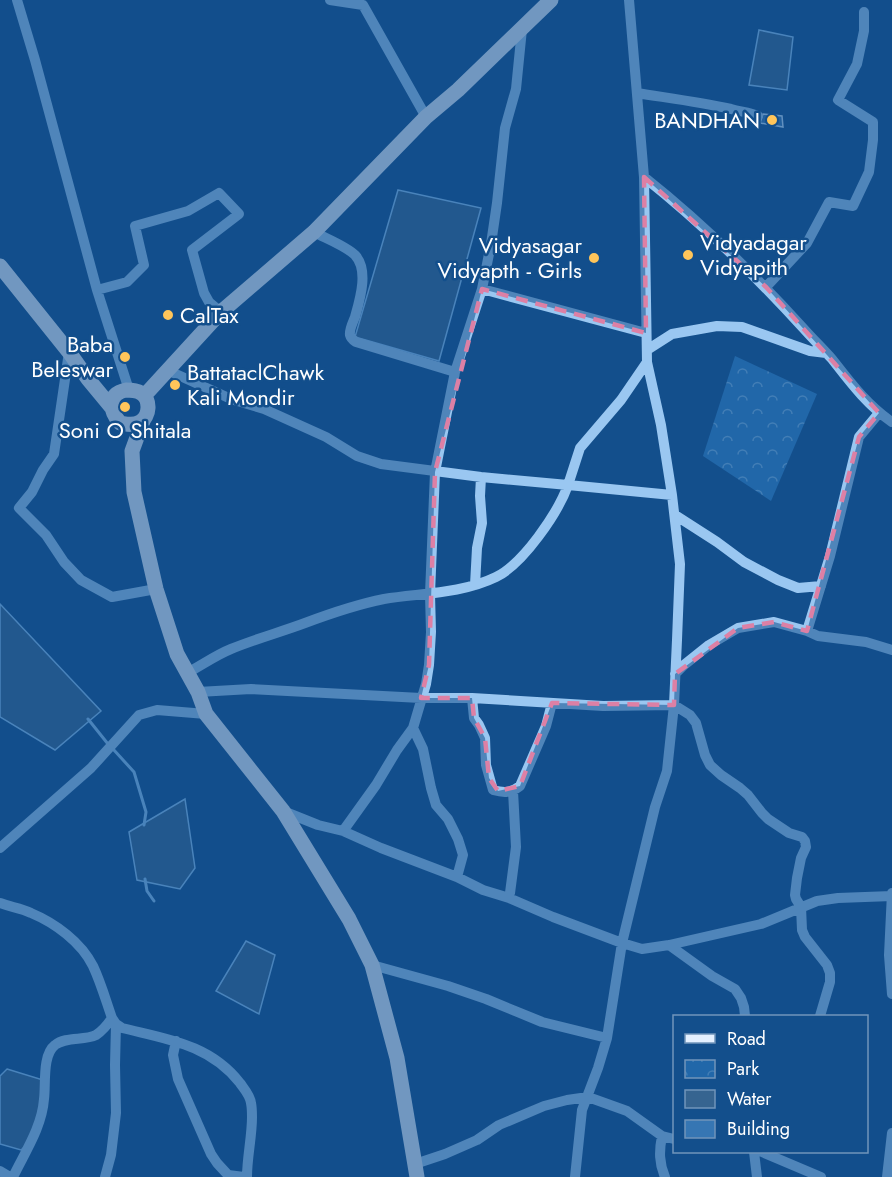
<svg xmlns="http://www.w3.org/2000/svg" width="892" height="1177" viewBox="0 0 892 1177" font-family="Jost,sans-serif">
<defs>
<pattern id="park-crowns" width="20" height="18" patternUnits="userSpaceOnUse" patternTransform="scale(1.5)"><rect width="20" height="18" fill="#2167a9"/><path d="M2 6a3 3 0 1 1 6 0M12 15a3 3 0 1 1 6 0" fill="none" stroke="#427eb6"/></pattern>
</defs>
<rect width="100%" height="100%" fill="#134f8c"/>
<path fill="url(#park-crowns)" d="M735,356L817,394L771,501L703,456Z"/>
<path fill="#366490" stroke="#8cc3f4" stroke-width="1.5" d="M759,30L793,37L787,90L749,85Z
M398,190L481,208L439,361L355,337Z
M0,604L101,711L55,750L0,717Z
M185,799L195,868L180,889L137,880L129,832Z
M246,941L275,955L259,1014L216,991Z
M7,1069L43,1080L36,1136L21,1150L0,1144V1076Z"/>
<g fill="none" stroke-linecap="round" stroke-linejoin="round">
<path stroke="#8cc3f4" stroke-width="3" d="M88,719L108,744
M113,749L134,772L146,812L144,825
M145,879L147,891L154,901"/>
</g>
<path fill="#3676b3" stroke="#c1dffc" stroke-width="1.5" d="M763,114L782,116L783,127L760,123Z"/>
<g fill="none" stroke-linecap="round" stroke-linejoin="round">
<path stroke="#9ac7f1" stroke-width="10" d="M17,0L35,60L97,290L129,390
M330,0L363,5L426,117
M637,93C668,98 700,102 731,109C741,112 749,112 758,116
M644,177C702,223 754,274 804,329C813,339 823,349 832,359C850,382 867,405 892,422
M314,232C325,238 346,246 355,255C369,270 360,299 355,317C353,322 349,330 350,335C351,339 353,340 356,342L455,372
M766,287L807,243L829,202L853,206L869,172L873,140V122L838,100L857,64L864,31V12
M482,289L646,333
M97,290L127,282L144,265L135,226L188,211L219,193L239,214L192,250L204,293L209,302L221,312
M647,350L672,334L717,326L742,327L810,351L826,353
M69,352L54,454L43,470L32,492L19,508L46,535L64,562L81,580L112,597L156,589
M167,370L231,399L264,409L326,437L357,456L381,464L481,477L568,485L580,448L621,400L647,362
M675,515L717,542L744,562L778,580L798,588L821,586
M475,585L477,548L482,523L480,496L481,477
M807,631L830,556L859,437L879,413
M187,673C202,665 216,655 231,649C255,639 281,632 305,623C329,614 359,604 384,599C421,593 461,594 496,577C523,564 558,513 568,485L672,495
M675,674L684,665L709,645L738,628L774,622L807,631L818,636L866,642L892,650
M198,692L251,689L421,698H472L603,706L674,705L690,715L696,723L705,755L710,765L721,775L740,788L748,795L762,813L768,819L789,833L802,837L805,841L806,847L801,858L797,878L795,895L796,899L801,907L802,930L805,937L827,965L830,973V982L820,1016
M472,698L474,718L479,725L485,738L486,765L493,790C504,793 511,793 520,786L546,726L552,703
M413,728L423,749L431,788L436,805L448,819L458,839L463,855L457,877
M283,811L318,825L343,831L381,848L457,877L483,890L509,898L553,917L622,943L642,949L669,945L761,924L817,901L838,898L892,896
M343,831L376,785L397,750L413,728L426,684L429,665L431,632L430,594L435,472L455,372L482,289L491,244L497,203L505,128L516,89L522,29
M0,848L91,768L139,715L157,710L206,714
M510,893L516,847L513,791
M892,893L889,955L892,994
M0,903C10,907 21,908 31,913C55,923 81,942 93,966C101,983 106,1001 112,1018L116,1024L122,1028C166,1039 210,1044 240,1083C245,1090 250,1095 251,1103C252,1108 252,1113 252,1117C252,1137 247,1157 247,1177
M669,945L712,976L735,989L741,998L744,1007L745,1016
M372,965L448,986L486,999L542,1022L607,1038
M176,1041L173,1055L178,1079L211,1154L217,1163L228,1175L244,1177
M662,1136C659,1151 659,1163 665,1177
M754,1152L757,1177
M762,1152L821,1177
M415,1164L445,1154L477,1140L499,1125L544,1106L567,1100L588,1097L627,1111L662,1136L674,1139
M0,1171L10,1177
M13,1177C25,1152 42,1127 44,1099C46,1084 42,1055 55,1045C66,1036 84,1041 96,1035C102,1031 108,1024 112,1018
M105,1177L111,1155L116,1113L115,1065L116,1024
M575,1177L582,1110L598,1068L607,1038L622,943L655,807L667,771L674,705L677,640L680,564L672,495L661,425L647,362L644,177L629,0
M887,1177L892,1133"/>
<path stroke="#e4f0ff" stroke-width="15" d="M0,266L69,352L88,379L112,408
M126,390C131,390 136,390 141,393C151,399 150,417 140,422C133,426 127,424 120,423C110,411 106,394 126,390Z
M145,395L221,312L314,232L426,117L458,90L551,0
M143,421L132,451L134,492L156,589L177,654L198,692L206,714L283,811L349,919L372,965L397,1058L417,1177"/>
</g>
<path d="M0 0H892V1177H0ZM644,177L766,287L879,413L859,437L807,631L774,622L738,628L675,674L674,705L552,703L520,786L498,791L489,778L485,738L474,718L472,698H421L429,665L435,472L482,289L646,333Z" fill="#134f8c" fill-opacity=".55" fill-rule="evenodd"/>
<path fill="none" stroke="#dd80a5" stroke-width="4.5" stroke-dasharray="12 8" stroke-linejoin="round" d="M644,177L766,287L879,413L859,437L807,631L774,622L738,628L675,674L674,705L552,703L520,786L498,791L489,778L485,738L474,718L472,698H421L429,665L435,472L482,289L646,333Z"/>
<g fill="#ffc55a" stroke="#134f8c" stroke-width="2">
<circle cx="772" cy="120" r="6"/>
<circle cx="688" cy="255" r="6"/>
<circle cx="594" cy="258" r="6"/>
<circle cx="168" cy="315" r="6"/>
<circle cx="125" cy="357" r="6"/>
<circle cx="175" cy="385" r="6"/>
<circle cx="125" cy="407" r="6"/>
</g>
<g text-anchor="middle" stroke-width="5" stroke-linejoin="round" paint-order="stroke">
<g font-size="22" fill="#fff" stroke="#134f8c" text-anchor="end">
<text x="760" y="128">BANDHAN</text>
<text x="700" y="250" text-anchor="start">Vidyadagar<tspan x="700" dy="25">Vidyapith</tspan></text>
<text x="582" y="253">Vidyasagar<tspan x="582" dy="25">Vidyapth - Girls</tspan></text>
<text x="180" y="323" text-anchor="start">CalTax</text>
<text x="113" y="352">Baba<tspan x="113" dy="25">Beleswar</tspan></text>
<text x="187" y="380" text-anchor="start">BattataclChawk<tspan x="187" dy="25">Kali Mondir</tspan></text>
<text x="125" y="438" text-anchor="middle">Soni O Shitala</text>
</g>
</g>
<rect x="673" y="1015" width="195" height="138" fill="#134f8c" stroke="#7195ba" stroke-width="1.5"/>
<rect x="685" y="1034" width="30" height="9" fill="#e4f0ff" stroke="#7195ba" stroke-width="1.5"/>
<text x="727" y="1045" font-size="18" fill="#ffffff">Road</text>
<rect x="685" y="1060" width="30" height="18" fill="url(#park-crowns)" stroke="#7195ba" stroke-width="1.5"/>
<text x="727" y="1075" font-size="18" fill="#ffffff">Park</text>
<rect x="685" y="1090" width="30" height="18" fill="#366490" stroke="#7195ba" stroke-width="1.5"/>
<text x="727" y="1105" font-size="18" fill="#ffffff">Water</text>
<rect x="685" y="1120" width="30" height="18" fill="#3676b3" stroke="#7195ba" stroke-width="1.5"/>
<text x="727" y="1135" font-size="18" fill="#ffffff">Building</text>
</svg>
